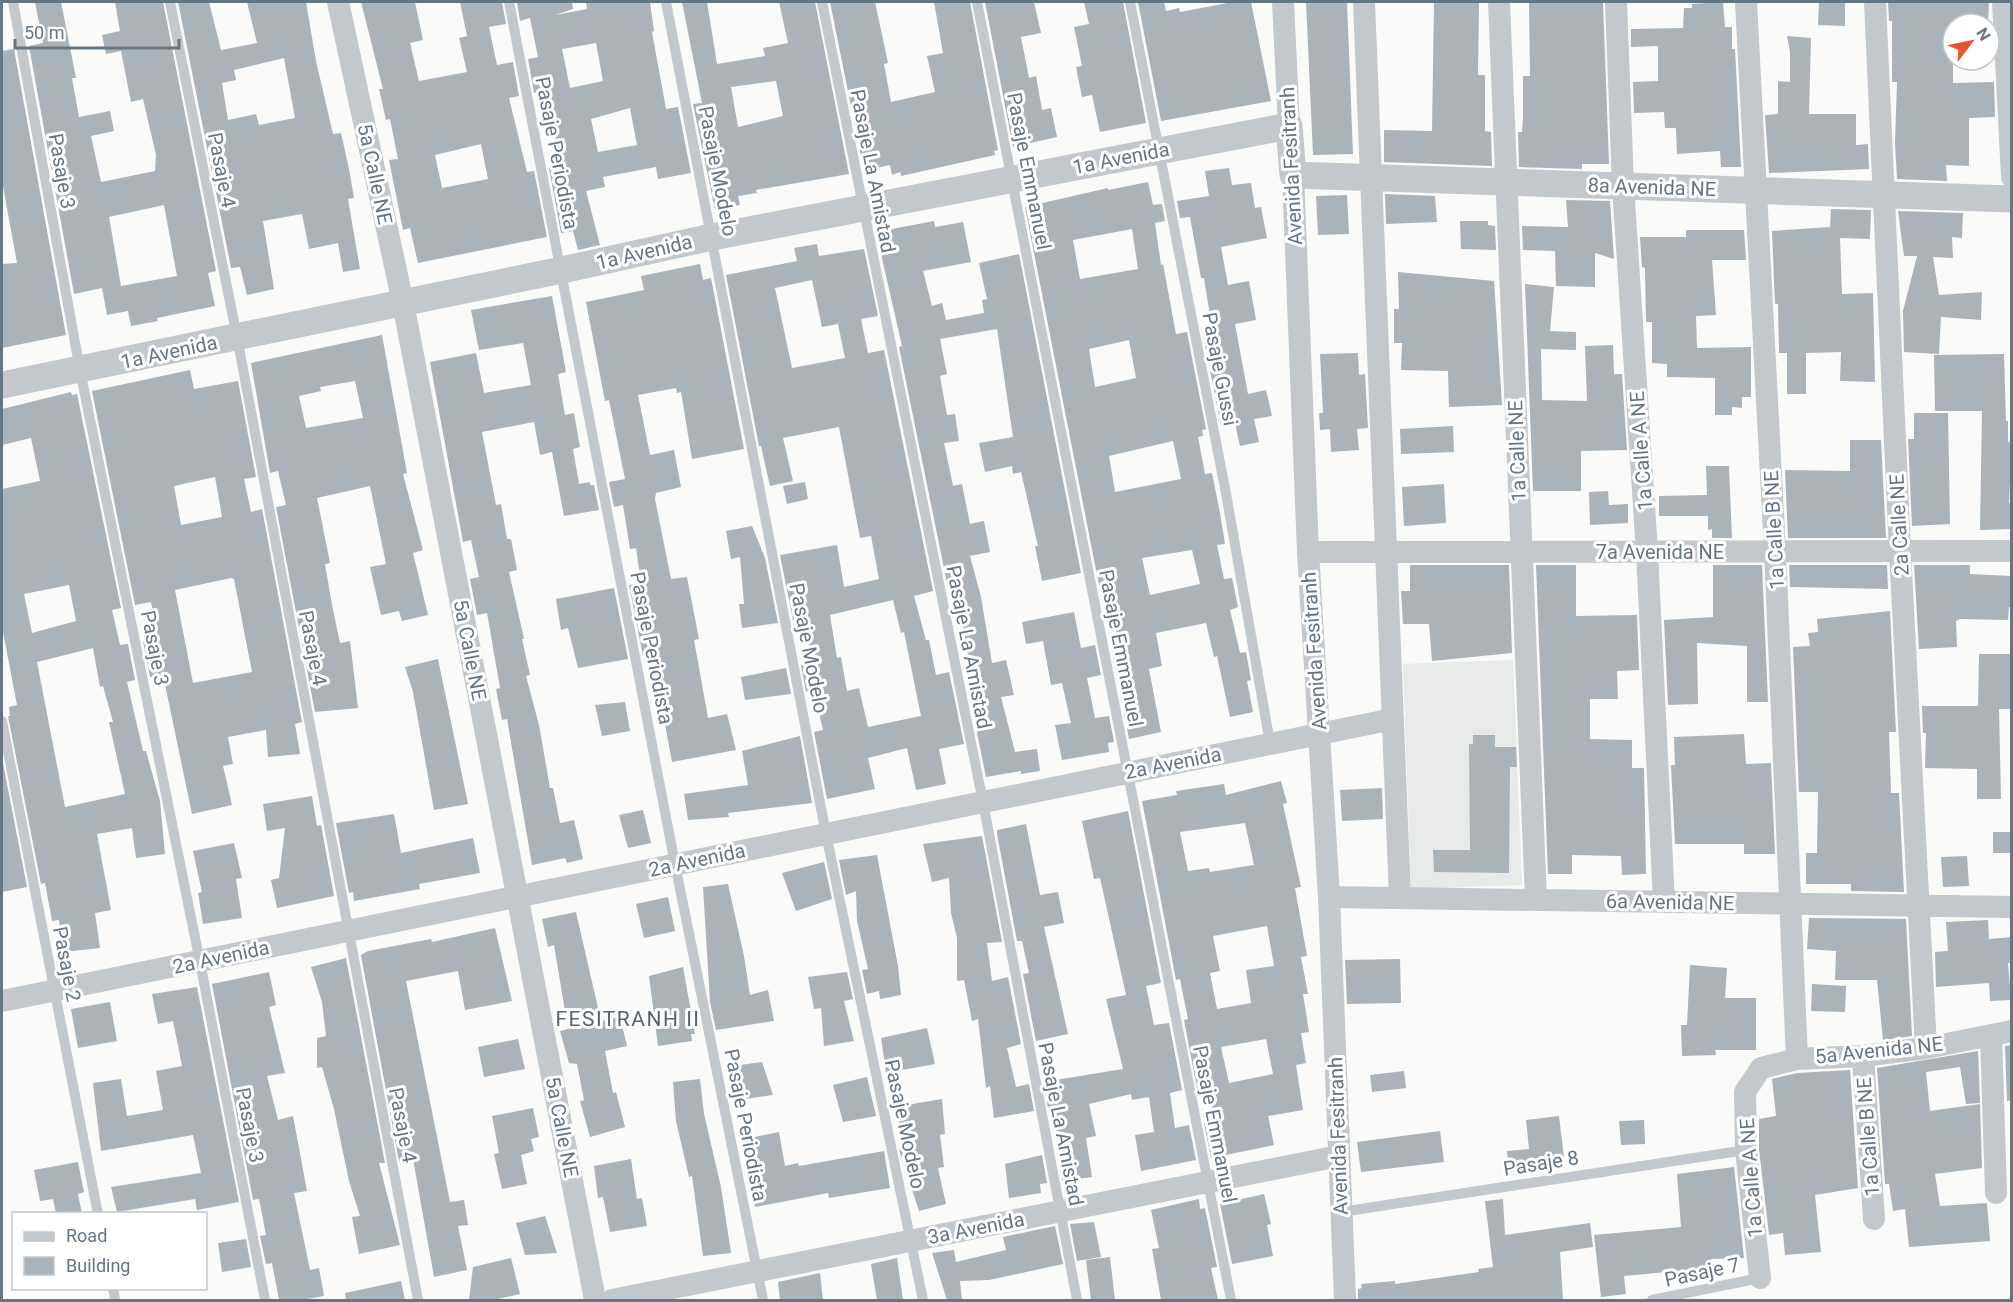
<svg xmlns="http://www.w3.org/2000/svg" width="2013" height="1302" viewBox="0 0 2013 1302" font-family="Roboto,sans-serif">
<rect width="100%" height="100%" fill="#fafaf8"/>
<path fill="#e8e9e9" d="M1513,660L1522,885L1411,889L1403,664Z"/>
<path fill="#aab3b9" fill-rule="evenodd" d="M35,2H61L76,78H72L79,117L110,111L114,131L91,136L101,182L155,171L156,155L143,99L131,102L121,51L106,54L102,35L120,31L115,2H163L216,271L208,273L215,306L157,318L158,321L131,326L128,311L107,315L102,288L74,294L29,46L43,43ZM164,205L177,276L121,286L109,217Z
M178,2H209L221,50L257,43L247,2H306L316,61L333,134L341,133L349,169L354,198L348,199L360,269L343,272L338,243L309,249L302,214L263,221L274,289L247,295L240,267L231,268ZM284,58L295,118L259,125L256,114L228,120L222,83L236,80L234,70Z
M361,2H415L423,40L410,43L419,81L467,72L459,38L467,36L460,2H502L506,24L489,27L497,65L513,62L519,96L509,98L527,172L534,171L547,237L418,263L410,228L403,230L389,160L398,159L390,119L386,120L379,89H383ZM481,144L488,179L442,188L435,155Z
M517,2H572L573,9L555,15L587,9L586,2H650L654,31L652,32L666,109L678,107L691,173L658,179L656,167L603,177L605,187L586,191L600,245L578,250L573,231L561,233L549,168L562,165L544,91L534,93L528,59L538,57L530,18L520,21ZM596,43L603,81L570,88L562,49ZM630,108L637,145L598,152L591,119Z
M682,2H707L717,64L765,56L763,48L788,43L779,2H815L849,174L756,190L757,193L738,196L740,205L715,210L693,104L702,103ZM776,81L783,116L738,127L731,87Z
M830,2H875L888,63L884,64L891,102L935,92L927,56L943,53L934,2H970L998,150L994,151L995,155L901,176L900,172L892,175L890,165L864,171Z
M985,2H1034L1041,33L1021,37L1029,78L1036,76L1042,110L1051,108L1057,137L1013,147Z
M1084,2H1123L1146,123L1100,132L1092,95L1082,97L1076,67L1082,66L1074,27L1089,24Z
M1138,2H1164L1166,11L1179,8L1180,12L1233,2H1251L1271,101L1161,121Z
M1306,2H1347L1353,154L1313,155Z
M1434,2H1479L1478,75H1485V131L1491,132L1492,166L1384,162V130L1432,131Z
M1529,2H1603L1609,164H1582V169L1519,167L1518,132H1522L1523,117V76H1530Z
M1723,2L1725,27H1732V49H1735L1741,167H1721L1720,151L1677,154L1676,128H1665L1664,112L1634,113L1633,82L1658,81V46L1631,47V29L1683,28L1684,8H1692V4Z
M1819,2H1845V26L1818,25Z
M1888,2H1989L1988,24H1953V83L1994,82L1995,117L1969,118V166L1946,165L1947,181L1897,179L1895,143L1897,82H1892V21H1889Z
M1787,36L1811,38L1809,114H1856V145L1868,144L1869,169L1769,173L1765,115L1778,114V81L1790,82V52Z
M14,49L66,335L2,348V264L17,263L2,181V51Z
M1229,168L1232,185L1251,183L1255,208L1261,207L1267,238L1221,247L1228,285L1249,281L1256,320L1235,324L1248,394L1266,390L1272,416L1254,419L1259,442L1240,446L1235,423L1221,426L1202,329L1212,328L1204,278H1201L1190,217L1180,218L1177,201L1209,196L1205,171Z
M1148,182L1153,205L1162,204L1165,221L1155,223L1161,265L1163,264L1176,334L1187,332L1206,429L1202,430L1203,436L1198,437L1205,474L1212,473L1220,513L1225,544L1217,545L1224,579L1232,578L1238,607L1230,610L1240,653L1246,652L1251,680L1247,681L1253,712L1230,717L1217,656L1214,657L1206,623L1156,633L1162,666L1149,669L1161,732L1129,739L1124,713L1129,712L1120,672L1116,673L1110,642L1118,641L1109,596L1102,597L1096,570L1025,207L1108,188V190ZM1132,229L1138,269L1080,279L1073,240ZM1129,340L1136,378L1095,387L1089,349ZM1173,441L1181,479L1115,492L1109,456ZM1192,550L1200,584L1150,595L1142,558Z
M1385,194L1435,196L1437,222L1386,224Z
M1347,195L1349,234L1318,235L1316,196Z
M1566,200L1610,201L1614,259L1595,253V287L1556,286L1555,251L1523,250L1522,226L1568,227Z
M1831,209L1871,210L1870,239L1840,238L1842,294L1873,293L1875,382L1840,381L1841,352L1806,353V394H1787V353H1779L1778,304H1775L1772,231L1830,227Z
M1898,211L1963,213L1962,238L1952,237L1953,258L1933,257L1939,295L1982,292L1981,320L1941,317L1939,354L1904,352L1903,311L1917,256H1904Z
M934,221L935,227L963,222L971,262L923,271L932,306L942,303L946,320L984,313L982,300L987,299L979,263L1019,254L1081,573L1042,581L1035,546H1038L1021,472L1013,474L1012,466L985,472L979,443L1013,437L997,329L940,339L947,374L940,376L947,415L955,414L959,441L944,443L953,486L962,484L970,524L984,521L990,552L970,556L981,597L992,663L1006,660L1014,695L1001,697L1015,752L1037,749L1040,771L1021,774V771L986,777L964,669L970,668L963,626H959L954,592L948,588L899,347L902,346L876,232Z
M1460,221H1488V225L1495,226L1496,250L1461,249Z
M1686,230H1744L1746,260H1712L1716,315L1696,316L1697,348L1751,347V397H1742V408L1732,407V415H1715V378L1667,377V364L1652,363V322H1646L1645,268L1642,267L1640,237H1686Z
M817,244L819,256L864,249L878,316L861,319L868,353L884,350L933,591L914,596L926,640H929L936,675L949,672L964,744L939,749L946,784L916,790L907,748L868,758L875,789L827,799L814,732L823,730L814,691L806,692L801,665L811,664L806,620H793L780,555L837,545L844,587L879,579L871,536L860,538L839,427L783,438L793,481L770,486L761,446H759L726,275L797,261L794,248ZM812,280L822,327L838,324L845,358L792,368L775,288ZM893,600L901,633L904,632L921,716L868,727L859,688L847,691L841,657L837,658L830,615Z
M700,264L703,280L711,278L744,449L692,459L681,392L677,393L676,388L638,395L650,455L674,450L681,487L656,493L655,499L671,579L687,577L699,639L694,640L708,718L727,714L736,750L672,762L652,654L643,656L629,585L641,583L636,548L630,549L623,505L614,507L609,482L625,479L609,400L605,401L586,302L644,290L641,276Z
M1398,272L1494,281L1502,405L1449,407L1448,371L1401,370L1402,343H1394V309H1399Z
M1525,284L1554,287L1550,331L1576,332V350L1541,349L1542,400L1587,401L1585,346L1613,345L1614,374H1622L1627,450L1581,451V491H1533Z
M552,296L566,372L558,374L565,415L574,413L580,447L573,449L579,484L590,482V485H594L599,510L564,516L552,452L540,455L534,422L482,432L496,505L501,504L507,539H511L517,570L509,572L524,639H522L530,675L526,676L539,725L550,788H553L560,823L574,820L583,859L567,863L565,858L532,865L507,719L502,720L496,689L500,688L487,613L477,615L470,579L479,577L471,540L463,542L430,362L476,353L484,393L531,385L523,343L479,350L471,310Z
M382,335L407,473L403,474L423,550L413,553L428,615L402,621L399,611L381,615L370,567L386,564L370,486L317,498L330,563L325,564L332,605L340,643L350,641L358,708L315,712L276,507L286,505L278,471L270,473L251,363ZM355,381L363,418L306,428L299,396L321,391L320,387Z
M1358,353L1359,375L1365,374L1368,428L1357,429L1359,450L1331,452L1330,429L1320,430L1319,413H1323L1320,354Z
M2004,354L2006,421H2008V442H2012L2009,503H2012V529L1980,530L1982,411H1935L1934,355Z
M190,370L194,389L238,381L256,477L244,479L251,512L262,509L302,722L295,724L300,754L268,757L266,730L228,737L233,764L223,766L232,805L192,814L163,675L150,677L143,641L158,637L151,602L135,605L92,391ZM215,477L222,517L181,525L174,486ZM231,578L234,579L252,672L193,683L175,590Z
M71,392L72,395L77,394L121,608L112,610L120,645L128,644L135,680L127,682L143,751H146L160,801L165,854L136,858L132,828L97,834L111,910L95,913L100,948L63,952L59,920L52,921L45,883L41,884L8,716H10L9,707L17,705L2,627V489L40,481L31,438L2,445V409ZM69,585L76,621L32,633L24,594ZM93,648L100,687L103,686L113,722H109L125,794L65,807L37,662Z
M1914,413H1948L1950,524L1912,526L1908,439H1914Z
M1453,426L1454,452L1401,454L1400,429Z
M1850,440H1881L1886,538H1788L1785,470L1850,471Z
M1706,466H1729L1732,538H1712V529L1708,530V516H1659V496L1707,495Z
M805,482L808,499L787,504L783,486Z
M1444,484L1446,523L1404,526L1402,487Z
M1608,491L1609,505L1628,504V523L1590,525L1589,492Z
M752,526L765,558L778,623L742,628L739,604H744L740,557L731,559L726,531Z
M1410,565H1509L1512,653L1432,661L1429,624H1403L1401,591H1410Z
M1536,565H1576V616L1637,615L1639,670L1617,671L1618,699H1590V739L1632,740V768H1644L1646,874L1622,875L1621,856L1572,855V874H1548Z
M1713,565H1762L1768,702H1747V646L1697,643L1698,704L1668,705L1664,620L1713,617Z
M1789,565H1887L1888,589L1790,587Z
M1914,565H1970V574L2012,576V607H2009L2008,620L1960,619L1956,621L1957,647L1919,649Z
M614,588L628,659L578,668L568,628L561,630L556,599Z
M1890,611L1896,732H1889L1891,793H1899L1904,892L1851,891V884H1806V853H1817L1818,792H1799L1793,647L1810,646L1808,633L1818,632L1817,619Z
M1074,612L1081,648L1095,645L1101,675L1087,678L1095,718L1109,716L1114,742L1108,743L1109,752L1062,760L1055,725L1071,723L1062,683L1051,685L1043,641L1026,644L1022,622Z
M1979,654H2012V709H1999L2001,799H1977V769L1925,768L1926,733H1923L1922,706H1978Z
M438,659L468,804L434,810L413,692L405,667Z
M786,668L791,694L745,700L741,677Z
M625,702L630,731L602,736L595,705Z
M1744,734L1746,764L1771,763L1775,854H1744V844H1675L1671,765H1675L1674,737Z
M1473,735H1495V747H1516L1517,767H1510L1509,873L1434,872L1433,850H1470L1469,744H1473Z
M800,736L812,803L728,813L729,817L688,820L684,794L748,785L742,751Z
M2,758L27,887L2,892Z
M1281,781L1287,803L1283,804L1301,887L1295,888L1307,956L1301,957L1308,994H1303L1309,1032L1301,1033L1306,1063L1296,1065L1303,1110L1268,1116L1274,1145L1211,1158L1204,1123L1215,1121L1208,1086L1197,1088L1184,1020L1188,1019L1180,979L1176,980L1142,801L1177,795L1176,791L1224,784L1226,795ZM1245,823L1254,865L1210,872L1209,868L1188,871L1180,832ZM1267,926L1274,966L1246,970L1251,1003L1217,1009L1210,973L1220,971L1213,936ZM1266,1039L1273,1074L1229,1083L1221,1047Z
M1382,788L1383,819L1342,821L1340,790Z
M312,796L317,826L321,825L334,896L277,908L271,880L279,878L285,828L267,831L263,804Z
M643,810L651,843L628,848L619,815Z
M1128,811L1161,983L1146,986L1154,1025L1169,1023L1182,1090L1170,1093L1175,1128L1189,1125L1196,1160L1141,1171L1135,1135L1154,1132L1149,1097L1132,1100L1131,1094L1089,1104L1096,1136L1086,1138L1092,1177L1062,1181L1054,1107L1048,1108L1043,1082L1123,1069L1106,999L1126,995L1100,878L1094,879L1082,821Z
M394,814L401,853L473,838L480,873L419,884L420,889L354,901L353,892L349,893L336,823Z
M1026,824L1040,895L1058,892L1064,923L1044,927L1068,1034L1036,1041L1023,974L1029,973L1022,941H1017L997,834V830Z
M1993,832H2012V853H1993Z
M982,836L1002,942L987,943L992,981L1008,977L1021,1044L1007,1048L1016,1087L1029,1084L1034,1111L994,1118L990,1086L986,1088L978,1019L972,1021L964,980L957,981V938L951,913L949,878L932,882L923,844Z
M234,843L242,878L236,879L242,918L203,924L198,893L202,892L193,851Z
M877,855L898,966L901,995L880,999L879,991L867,994L862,970L868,969L857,921L856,891L846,895L839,860Z
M1967,856L1969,886L1943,887L1941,857Z
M824,862L832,899L796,911L782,873Z
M728,884L744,956L750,995L768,990L774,1021L716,1030L710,1002L703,887Z
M668,897L675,931L644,938L636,904Z
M576,912L601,1021L620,1017L627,1046L605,1051L613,1093L616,1092L625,1127L590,1137L580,1101L584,1100L577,1064L569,1063L560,1031L568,1029L554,945L548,947L542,919Z
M1809,918L1906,919L1912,1036L1883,1040L1877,980H1835L1836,951L1807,949Z
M1988,920L1989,939L2012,937V963H2008L2011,1000L1990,1001L1989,983L1936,987L1935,952L1948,951L1946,922Z
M495,928L512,1001L465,1010L458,971L406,981L450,1202L464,1200L468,1225L458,1226L467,1270L434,1277L413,1159L399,1161L361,955L368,951L431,939L432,942Z
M346,958L385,1163H379L400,1245L359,1254L352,1217L360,1216L349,1181L334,1109L322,1067L317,1068V1038L326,1036L322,1002L311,967Z
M1400,959L1401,1003L1347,1004L1345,960Z
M1690,965L1727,968L1725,998H1756V1050H1715L1716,1055L1682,1056L1681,1025H1687Z
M683,967L695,1034H691L692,1041L658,1046L649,976Z
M269,972L276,1005L269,1007L285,1073L267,1076L278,1120L293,1116L307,1191L294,1193L310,1270L319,1268L324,1296L301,1300H279L272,1263L266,1264L260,1236L266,1235L259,1199L253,1200L212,984Z
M847,972L853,999L844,1001L854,1041L824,1046L821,1008L814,1009L808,977Z
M1812,984L1846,986L1845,1012L1811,1011Z
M197,987L239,1202L197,1210L195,1199L117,1212L111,1187L201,1173L193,1135L101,1151L93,1083L121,1079L127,1116L163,1110L156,1071L182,1066L173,1021L158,1024L152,994Z
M110,1002L117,1041L78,1048L71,1009Z
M927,1028L935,1064L886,1073L881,1038Z
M518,1039L525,1069L484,1077L478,1047Z
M2012,1045V1100L2007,1101L2005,1046Z
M1978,1051L1980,1103L1966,1104L1960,1067L1926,1072L1930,1111L1980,1104L1982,1168L1935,1174L1940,1206L1987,1203L1990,1241L1909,1247L1905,1209L1893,1211L1889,1184H1885L1877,1068Z
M762,1062L773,1095L738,1100L735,1087L731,1088L725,1067Z
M1850,1070L1858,1188L1815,1195L1821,1252L1785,1255L1783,1233L1769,1235L1759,1149V1119L1776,1116L1772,1079L1797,1073Z
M1404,1071L1406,1088L1372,1092L1370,1075Z
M867,1077L876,1116L843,1122L833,1085Z
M700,1079L704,1114L721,1187L731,1253L703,1256L692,1176L689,1177L676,1121L673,1082Z
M942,1099L945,1134L940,1135L944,1167L938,1168L946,1204L919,1211L899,1150L905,1147L895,1107Z
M533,1108L539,1137L531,1139L534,1151L521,1155L527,1184L502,1189L494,1154L499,1153L492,1116Z
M1559,1116L1565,1166L1509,1172L1507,1151L1529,1149L1526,1120Z
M1644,1120L1645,1144L1621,1145L1619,1121Z
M1440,1131L1444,1162L1361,1172L1357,1142Z
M779,1132L785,1166L798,1163L799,1166L884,1151L890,1188L829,1198L828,1193L755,1207L745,1139Z
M1042,1155L1047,1183L1040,1184L1041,1193L1009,1198L1005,1164Z
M631,1159L637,1199L642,1198L647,1226L610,1232L603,1197L598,1198L594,1166Z
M78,1162L84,1192L78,1194L82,1214H56L53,1199L40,1201L34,1170Z
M1734,1167L1744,1258L1711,1259V1272L1688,1270L1624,1276L1626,1294L1601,1297L1594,1235L1681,1227L1677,1174Z
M1264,1194L1271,1224L1267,1225L1273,1256L1232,1264L1220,1204Z
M1199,1199L1200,1209L1205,1208L1217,1267L1211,1268L1218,1300H1161L1152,1249L1159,1248L1151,1210Z
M1503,1199L1505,1235L1590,1223L1593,1247L1560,1252L1563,1300H1358V1289L1362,1288L1361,1284L1395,1281V1284L1479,1272L1478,1269L1493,1267L1485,1201Z
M545,1216L557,1253L525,1255L516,1223Z
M1094,1222L1101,1257L1077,1261L1070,1224Z
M1055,1226L1063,1264L989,1280L960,1281L962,1300H947L932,1253L954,1250L956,1262L1006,1250L1003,1237Z
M246,1239L251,1267L222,1272L218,1243Z
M1110,1257L1115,1300H1091L1086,1260Z
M511,1258L520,1294L493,1300H469L473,1267Z
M897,1258L903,1300H877L871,1264Z
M820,1273L823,1300H780L778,1282Z
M401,1281L405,1300H346L345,1293Z"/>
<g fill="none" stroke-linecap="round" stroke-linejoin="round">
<path stroke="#c3c8cc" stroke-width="10" d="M13,2L80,370L200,962L265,1300
M170,2L237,337L418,1300
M509,2L675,864L763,1300
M666,2L826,834L923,1300
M822,2L983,802L1077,1300
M977,2L1231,1300
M1130,2L1225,488L1270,743
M2,721L98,1214
M1341,1212L1746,1150
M113,1288L115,1300
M1652,1300L1760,1278"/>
<path stroke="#c3c8cc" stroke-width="22" d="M338,2L403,303L595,1300
M1283,2L1289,126
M1364,2L1400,898
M1499,2L1536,900
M1616,2L1623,186L1647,552L1664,902
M1746,2L1775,552L1797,1059
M1875,2L1900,551L1926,1048
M2003,2L2012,177
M1293,175L1308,552L1329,897L1345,1300
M1308,552L2012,551
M1329,897L2012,907
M2,1001L1393,719
M1991,1035L1996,1193
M1863,1056L1874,1219
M1760,1278L1746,1150L1745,1092L1761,1068L1797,1059L1863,1056L1926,1048L2012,1031
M612,1300L1339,1156"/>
<path stroke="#c3c8cc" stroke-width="27" d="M2,385L562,270L712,237L1289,126L1293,175L2012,199"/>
</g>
<g text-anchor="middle" stroke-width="6" stroke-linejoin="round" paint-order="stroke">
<g font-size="20" fill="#657683" stroke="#fff">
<text transform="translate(557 153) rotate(79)" y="7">Pasaje Periodista</text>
<text transform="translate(1121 158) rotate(-11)" y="7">1a Avenida</text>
<text transform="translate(1291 166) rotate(-93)" y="7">Avenida Fesitranh</text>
<text transform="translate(222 170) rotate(79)" y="7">Pasaje 4</text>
<text transform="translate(62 171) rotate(80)" y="7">Pasaje 3</text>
<text transform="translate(718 171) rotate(79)" y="7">Pasaje Modelo</text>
<text transform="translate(873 171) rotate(79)" y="7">Pasaje La Amistad</text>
<text transform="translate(1029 171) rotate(79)" y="7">Pasaje Emmanuel</text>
<text transform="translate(375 174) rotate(78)" y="7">5a Calle NE</text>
<text transform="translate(1652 187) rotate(2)" y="7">8a Avenida NE</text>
<text transform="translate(644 252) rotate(-13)" y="7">1a Avenida</text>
<text transform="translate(169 352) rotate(-12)" y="7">1a Avenida</text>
<text transform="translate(1220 369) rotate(79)" y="7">Pasaje Gussi</text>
<text transform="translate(1517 451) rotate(-92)" y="7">1a Calle NE</text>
<text transform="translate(1641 451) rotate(-94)" y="7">1a Calle A NE</text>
<text transform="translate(1899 525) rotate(-93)" y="7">2a Calle NE</text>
<text transform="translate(1774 530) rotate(-93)" y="7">1a Calle B NE</text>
<text x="1660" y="559">7a Avenida NE</text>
<text transform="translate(969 647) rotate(79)" y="7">Pasaje La Amistad</text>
<text transform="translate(155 648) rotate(79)" y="7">Pasaje 3</text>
<text transform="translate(313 648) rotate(79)" y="7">Pasaje 4</text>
<text transform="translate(652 648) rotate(79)" y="7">Pasaje Periodista</text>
<text transform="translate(809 648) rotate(79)" y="7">Pasaje Modelo</text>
<text transform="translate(1121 648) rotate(79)" y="7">Pasaje Emmanuel</text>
<text transform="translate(470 650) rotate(79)" y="7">5a Calle NE</text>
<text transform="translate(1314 651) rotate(-94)" y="7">Avenida Fesitranh</text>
<text transform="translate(1173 763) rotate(-11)" y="7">2a Avenida</text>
<text transform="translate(697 860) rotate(-12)" y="7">2a Avenida</text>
<text transform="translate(1670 902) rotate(1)" y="7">6a Avenida NE</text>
<text transform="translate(221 957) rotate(-12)" y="7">2a Avenida</text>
<text transform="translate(67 964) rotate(79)" y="7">Pasaje 2</text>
<text transform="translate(1879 1050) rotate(-6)" y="7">5a Avenida NE</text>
<text transform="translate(905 1124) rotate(78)" y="7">Pasaje Modelo</text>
<text transform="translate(1061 1124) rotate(79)" y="7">Pasaje La Amistad</text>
<text transform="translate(1215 1124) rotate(79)" y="7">Pasaje Emmanuel</text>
<text transform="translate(250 1125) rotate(79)" y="7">Pasaje 3</text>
<text transform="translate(403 1125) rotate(79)" y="7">Pasaje 4</text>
<text transform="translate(746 1125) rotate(79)" y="7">Pasaje Periodista</text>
<text transform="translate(562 1127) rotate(79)" y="7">5a Calle NE</text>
<text transform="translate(1338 1136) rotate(-92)" y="7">Avenida Fesitranh</text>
<text transform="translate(1868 1137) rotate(-94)" y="7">1a Calle B NE</text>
<text transform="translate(1541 1163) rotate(-9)" y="7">Pasaje 8</text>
<text transform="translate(1751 1178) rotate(-94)" y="7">1a Calle A NE</text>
<text transform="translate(976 1228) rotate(-11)" y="7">3a Avenida</text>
<text transform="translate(1702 1272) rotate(-12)" y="7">Pasaje 7</text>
</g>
<g font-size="21" letter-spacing="1.5" fill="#57646e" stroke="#fff">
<text x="628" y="1026">FESITRANH II</text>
</g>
</g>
<rect width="2013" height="1302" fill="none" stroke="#657683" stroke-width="6"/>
<rect x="12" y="1212" width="195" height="78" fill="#ffffff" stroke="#c1c8cd" stroke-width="1.5"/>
<rect x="24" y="1232" width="30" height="9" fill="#c3c8cc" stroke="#c1c8cd" stroke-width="1.5"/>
<text x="66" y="1242" font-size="18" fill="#657683">Road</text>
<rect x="24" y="1257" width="30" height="18" fill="#aab3b9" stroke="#c1c8cd" stroke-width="1.5"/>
<text x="66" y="1272" font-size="18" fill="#657683">Building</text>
<g transform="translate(1971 42) rotate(58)"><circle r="28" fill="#ffffff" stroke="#c1c8cd" stroke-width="1.5"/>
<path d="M0-4.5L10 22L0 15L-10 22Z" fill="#e4572e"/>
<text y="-9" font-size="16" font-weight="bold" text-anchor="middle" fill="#657683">N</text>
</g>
<path d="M15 39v9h164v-9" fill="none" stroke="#657683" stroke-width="3"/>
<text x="24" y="39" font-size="18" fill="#657683" stroke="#ffffff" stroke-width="4.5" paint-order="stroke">50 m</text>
</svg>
